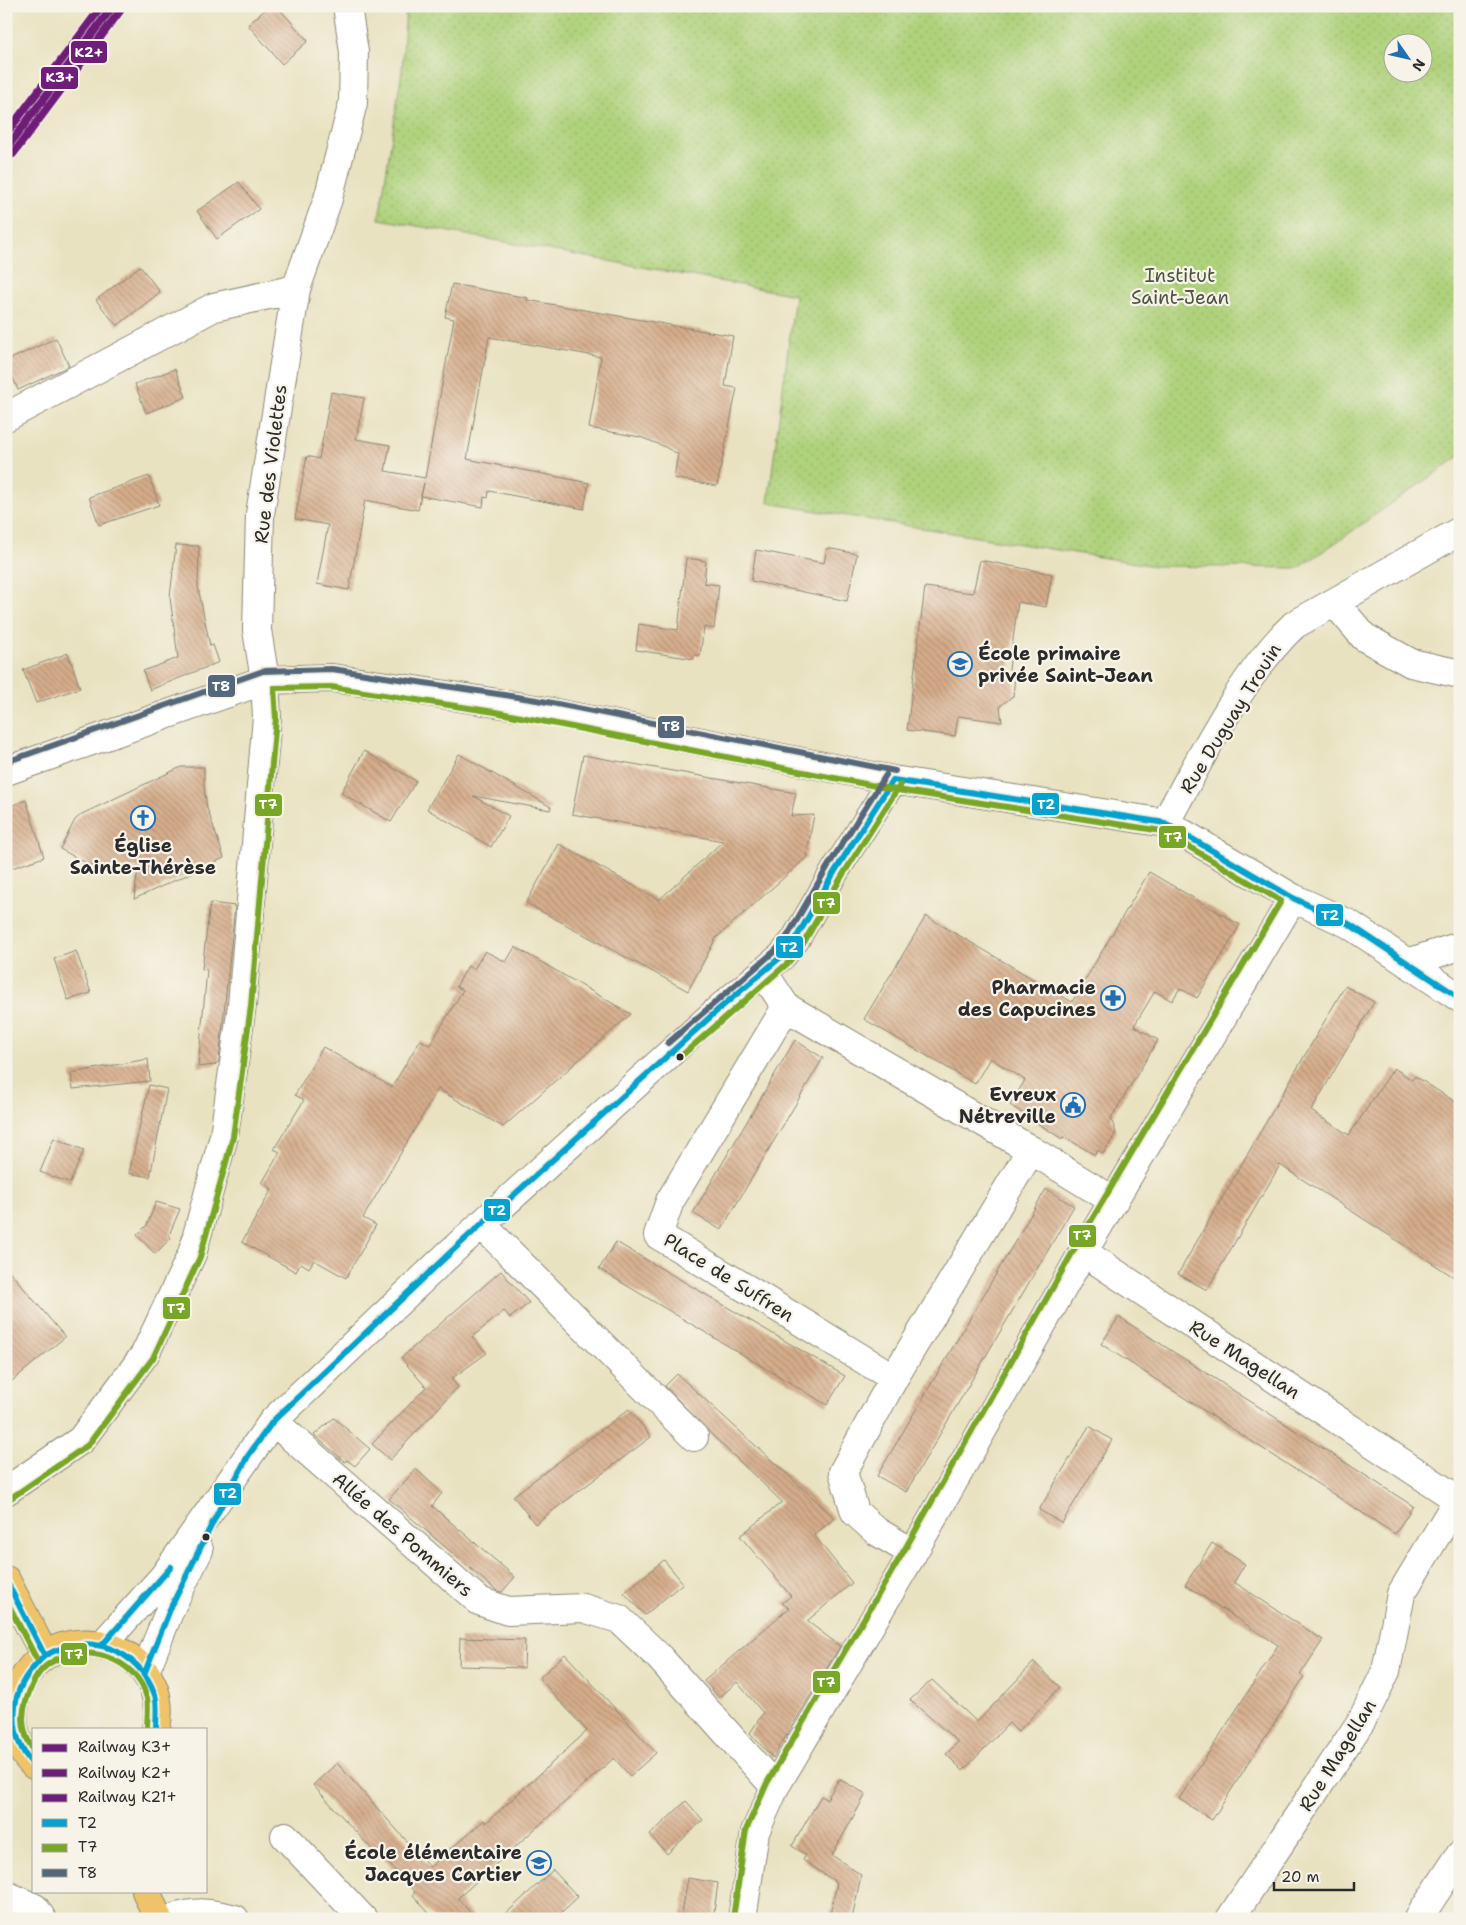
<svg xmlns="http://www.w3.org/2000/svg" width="1466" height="1925" viewBox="0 0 1466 1925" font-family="'Shantell Sans',sans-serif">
<defs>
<pattern id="garden-dots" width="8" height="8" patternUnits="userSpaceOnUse" patternTransform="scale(1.25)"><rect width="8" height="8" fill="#afd27c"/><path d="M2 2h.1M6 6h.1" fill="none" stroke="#97b46b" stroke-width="1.8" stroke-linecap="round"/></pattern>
<pattern id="building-back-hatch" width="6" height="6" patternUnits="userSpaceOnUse" patternTransform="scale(1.25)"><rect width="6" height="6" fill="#d6ad8b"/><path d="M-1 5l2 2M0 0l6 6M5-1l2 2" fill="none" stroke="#ae8d72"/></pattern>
</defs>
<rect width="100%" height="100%" fill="#f7f3e8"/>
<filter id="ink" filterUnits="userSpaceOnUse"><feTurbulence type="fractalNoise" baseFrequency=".02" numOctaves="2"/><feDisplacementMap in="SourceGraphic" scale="10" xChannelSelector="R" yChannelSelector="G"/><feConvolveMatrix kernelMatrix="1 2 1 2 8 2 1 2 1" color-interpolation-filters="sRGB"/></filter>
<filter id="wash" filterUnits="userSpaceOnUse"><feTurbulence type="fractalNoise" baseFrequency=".0096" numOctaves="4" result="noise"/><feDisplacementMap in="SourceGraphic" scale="20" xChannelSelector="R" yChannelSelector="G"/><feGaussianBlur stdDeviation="1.12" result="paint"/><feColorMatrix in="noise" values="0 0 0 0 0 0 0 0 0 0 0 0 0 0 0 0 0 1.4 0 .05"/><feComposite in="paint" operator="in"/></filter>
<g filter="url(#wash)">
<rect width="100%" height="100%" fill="#e9e2c1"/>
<path fill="url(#garden-dots)" stroke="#6d7e54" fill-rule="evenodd" d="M406,6H1460V456L1299,568L1155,566L768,503L795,295L379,219L402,71ZM1394,42H1424V72H1394Z"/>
<g id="blocks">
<path fill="url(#building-back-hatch)" d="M269,6H277L308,41L282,64L248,25Z
M239,182L259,209L217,239L197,211Z
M140,266L160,292L117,326L96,300Z
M452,284L528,298L527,300L733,336L725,386L737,388L717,486L674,478L678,454L661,445L640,437L589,428L601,357L489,337L467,459L589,483L584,509L489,491L488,498L484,497L483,507L421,496L424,483L418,510L365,500L349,590L317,584L328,525L295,519L307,456L319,459L331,392L364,398L356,439L390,445L385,471L425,478L454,319L445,317Z
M56,338L69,366L18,390L6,361Z
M175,369L186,397L146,413L135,384Z
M149,476L159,505L99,525L89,497Z
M176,545L199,546L198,587L210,646L213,645L219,662L150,690L143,671L178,658L170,597Z
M827,548L857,554L847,601L751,581L756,550L824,563Z
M686,558L706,561L704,583L719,585L714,629L704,627L700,656L694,655V659L636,650L639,624L678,630Z
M980,560L1052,574L1046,607L1018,602L1009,669L1015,676L1013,696L1000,706L1002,722L958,716L955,736L907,730L925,587L973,593Z
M68,653L80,688L36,703L23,670Z
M364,751L416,781L391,822L341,793Z
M459,754L551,807L550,810L473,796L509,816L491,847L427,809Z
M583,755L796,793L791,816L814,815L806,858L716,938L688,991L526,903L559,844L659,900L723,841L572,814Z
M181,767H204V787L207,808L224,858L134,899L138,868H96L60,849L75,820L82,814Z
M26,800L44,857L6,870V808Z
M1149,872L1240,925L1197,998L1180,988L1172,1001L1155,991L1134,1026L1158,1040L1111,1118L1116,1133L1103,1154L1098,1150L1095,1155L1064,1137L1062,1139L1010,1105L1025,1080L990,1058L975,1084L864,1019L926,916L1072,1002Z
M210,903L235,906L219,1061L215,1065L198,1067L207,970L202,969Z
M515,947L631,1014L503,1127L438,1089L363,1218L376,1225L346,1278L314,1260L309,1268L301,1263L296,1272L242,1242L272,1189L262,1183L280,1152L274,1149L304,1100L295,1095L323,1047L392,1087L420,1040L430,1045L463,990L456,987L468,966L474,969L485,951L506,962Z
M76,951L91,993L68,1000L54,959Z
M1345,986L1374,1002L1311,1111L1349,1135L1394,1068L1412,1080L1415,1076L1460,1105V1281L1280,1165L1207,1290L1178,1274Z
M795,1040L823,1058L721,1230L693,1213Z
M148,1059L150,1081L73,1089L71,1073Z
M149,1085L167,1089L150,1177L129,1173Z
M54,1138L84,1150L70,1183L40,1172Z
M1046,1189L1074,1206L906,1492L877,1476Z
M156,1202L180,1209L169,1235L171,1238L155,1254L137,1235L147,1225Z
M616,1242L845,1376L827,1405L599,1269Z
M6,1267L65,1337L6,1386Z
M501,1271L529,1303L510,1318L504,1311L472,1337L487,1353L451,1379L458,1387L390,1460L372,1444L426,1387L401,1358Z
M1119,1317L1413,1506L1395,1534L1101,1344Z
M677,1374L835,1518L814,1535L852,1583L807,1621L840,1646L773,1758L750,1733L763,1713L737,1682L719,1698L704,1681L789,1608L782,1603L791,1596L740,1536L782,1502L709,1432L665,1386Z
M629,1409L651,1437L535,1524L513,1496Z
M334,1418L370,1449L355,1466L347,1460L345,1462L314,1435Z
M1089,1426L1112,1440L1062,1523L1039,1510Z
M416,1469L442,1493L432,1506L515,1577L502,1592L497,1591L389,1499Z
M1212,1543L1245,1564L1234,1582L1323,1640L1300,1675L1304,1677L1212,1820L1179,1799L1278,1645L1185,1585Z
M664,1560L683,1583L645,1615L624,1593Z
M460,1638L525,1640L524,1668L459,1666Z
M565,1654L656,1753L630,1776L614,1758L458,1898L475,1919H434L413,1895L415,1892L381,1855L379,1857L313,1785L337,1763L430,1867L484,1820L486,1823L587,1731L539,1678Z
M1034,1662L1060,1687L1018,1732L1009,1723L963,1771L946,1754L958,1742L910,1700L932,1680L977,1722Z
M839,1779L866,1794L832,1855L861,1875L852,1919H829L837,1883L803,1860L806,1855L792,1846L821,1796L827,1799Z
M686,1801L703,1820L667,1854L650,1835Z
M553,1870L578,1897L554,1919H500Z
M688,1878L718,1883L713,1919H681Z"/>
</g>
</g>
<g filter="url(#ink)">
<use href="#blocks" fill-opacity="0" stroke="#8a8676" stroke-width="1"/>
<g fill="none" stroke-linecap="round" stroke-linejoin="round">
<defs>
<path id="minor" d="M6,417L214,307L296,289
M1335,603L1364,637L1411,663L1460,674
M6,771L265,680L332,678L408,689L535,709L893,780L1165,823L1293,898L1349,924L1460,998
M1165,823C1200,760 1242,674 1294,625L1460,531
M1407,963L1460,946
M763,972L786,1007L670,1201L658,1235L894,1378L1031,1150L786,1007
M1031,1150L1114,1201
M481,1224L694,1437
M1083,1252L1457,1499
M894,1378L843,1472L855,1512L876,1531L913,1553
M273,1421L479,1601L508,1611L583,1608L619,1619L659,1657L775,1787
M6,1491L81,1440L145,1354L192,1254L224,1136L242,1005L267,717L265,680L257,630L260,514L296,289L328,199L353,103L354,52L347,6
M103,1644L164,1576L273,1421L452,1251L719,1009L782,956L795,940L835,871L893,780
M145,1672L171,1607L199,1550
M285,1836L363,1919
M6,1895L35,1908L42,1919
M171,1919C196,1911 210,1912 235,1919
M742,1919L755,1832L775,1787L913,1553L1083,1252L1293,898
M1230,1919L1362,1720L1386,1671L1401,1594L1460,1496
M1418,1919L1460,1855"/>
<path id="major" d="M6,1580L44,1654
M34,1765C20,1752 11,1729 14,1710C28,1606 175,1633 156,1729
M146,1891L158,1919"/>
</defs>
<use href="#minor" stroke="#8a8676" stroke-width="30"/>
<use href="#major" stroke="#8a8676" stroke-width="30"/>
<use href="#minor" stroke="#fff" stroke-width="28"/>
<use href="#major" stroke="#efc469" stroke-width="28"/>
<defs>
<path id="bus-1" d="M893,780L1165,823L1293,898L1349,924L1460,998
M6,1580L44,1654
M103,1644L171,1567
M145,1672L171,1607L220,1508L248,1456L273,1421L452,1251L719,1009L782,956L795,940L835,871L893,780
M34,1765C8,1738 8,1696 33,1668C37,1664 41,1658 46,1655C89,1631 139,1649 155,1695C158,1704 156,1719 156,1729"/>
<path id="bus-2" d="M680,1057L788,963L803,944L842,876L900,785
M11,1498L88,1445L153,1358L200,1257L233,1137L251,1006L276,718L274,688L331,687L495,712L891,789L1162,831L1281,901L1075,1248L905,1549L767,1783L746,1830L733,1918
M6,1600L36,1658
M34,1751C23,1735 20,1719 26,1701C31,1686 37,1671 50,1663C84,1641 137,1658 147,1698C149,1707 147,1719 147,1729"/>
<path id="bus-3" d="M6,762L263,671L332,669L537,700L895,771
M668,1043L776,950L788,935L828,866L886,775"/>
</defs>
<use href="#bus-1" stroke="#f7f3e8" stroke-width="10"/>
<use href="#bus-2" stroke="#f7f3e8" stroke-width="10"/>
<use href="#bus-3" stroke="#f7f3e8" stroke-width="10"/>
<use href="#bus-1" stroke="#06a2ce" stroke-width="6"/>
<use href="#bus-2" stroke="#78a626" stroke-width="6"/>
<use href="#bus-3" stroke="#55677a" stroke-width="6"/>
<defs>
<path id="rail-1" d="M6,149L113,6"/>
<path id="rail-2" d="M13,154L120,11"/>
<path id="rail-3" d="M6,134L102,6"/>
</defs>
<use href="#rail-1" stroke="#f7f3e8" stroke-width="11"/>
<use href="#rail-2" stroke="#f7f3e8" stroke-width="11"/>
<use href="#rail-3" stroke="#f7f3e8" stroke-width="11"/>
<use href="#rail-1" stroke="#6e1e78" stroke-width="8"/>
<use href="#rail-2" stroke="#6e1e78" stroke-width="8"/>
<use href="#rail-3" stroke="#6e1e78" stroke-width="8"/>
</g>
</g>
<defs>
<symbol id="school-ring" viewBox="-11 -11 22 22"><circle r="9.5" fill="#f7f3e8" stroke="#1f6fb2" stroke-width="1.5"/><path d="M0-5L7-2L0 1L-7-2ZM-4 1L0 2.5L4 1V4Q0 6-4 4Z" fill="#1f6fb2"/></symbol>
<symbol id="church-ring" viewBox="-11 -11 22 22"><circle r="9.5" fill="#f7f3e8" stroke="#1f6fb2" stroke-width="1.5"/><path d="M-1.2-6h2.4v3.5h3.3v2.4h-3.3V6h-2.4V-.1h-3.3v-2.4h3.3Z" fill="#1f6fb2"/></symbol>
<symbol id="pharmacy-ring" viewBox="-11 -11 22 22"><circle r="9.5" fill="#f7f3e8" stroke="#1f6fb2" stroke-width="1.5"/><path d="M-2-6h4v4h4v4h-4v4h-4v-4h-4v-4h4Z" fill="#1f6fb2"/></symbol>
<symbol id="civic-ring" viewBox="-11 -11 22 22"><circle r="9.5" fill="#f7f3e8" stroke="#1f6fb2" stroke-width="1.5"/><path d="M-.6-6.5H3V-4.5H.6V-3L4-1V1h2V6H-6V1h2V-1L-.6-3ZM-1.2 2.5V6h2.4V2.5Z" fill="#1f6fb2"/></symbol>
</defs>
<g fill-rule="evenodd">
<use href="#school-ring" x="946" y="650" width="28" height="28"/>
<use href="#church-ring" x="129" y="804" width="28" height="28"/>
<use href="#pharmacy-ring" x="1099" y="984" width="28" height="28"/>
<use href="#civic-ring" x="1059" y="1091" width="28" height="28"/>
<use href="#school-ring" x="525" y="1849" width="28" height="28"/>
</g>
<g fill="#2b2b2b" stroke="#f7f3e8" stroke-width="2">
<circle cx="680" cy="1057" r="4.5"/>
<circle cx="206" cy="1537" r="4.5"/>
</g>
<g text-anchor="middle" stroke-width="4.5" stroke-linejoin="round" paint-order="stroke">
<g font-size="19" fill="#4c553f" stroke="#f7f3e8">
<text x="1180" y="282">Institut<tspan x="1180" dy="22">Saint-Jean</tspan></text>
</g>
<g font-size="19" fill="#2b2b2b" stroke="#f7f3e8">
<text transform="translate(270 464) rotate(-83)" y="7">Rue des Violettes</text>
<text transform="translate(1230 718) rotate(-58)" y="7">Rue Duguay Trouin</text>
<text transform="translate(729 1277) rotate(32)" y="7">Place de Suffren</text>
<text transform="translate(1245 1359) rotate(33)" y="7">Rue Magellan</text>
<text transform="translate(403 1534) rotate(41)" y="7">Allée des Pommiers</text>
<text transform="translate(1337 1755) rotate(-58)" y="7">Rue Magellan</text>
</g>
<g font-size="19" font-weight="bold" fill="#2b2b2b" stroke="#f7f3e8" text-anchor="end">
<text x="978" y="660" text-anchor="start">École primaire<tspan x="978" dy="22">privée Saint-Jean</tspan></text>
<text x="143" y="852" text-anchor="middle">Église<tspan x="143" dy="22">Sainte-Thérèse</tspan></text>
<text x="1096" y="994">Pharmacie<tspan x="1096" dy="22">des Capucines</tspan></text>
<text x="1056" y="1101">Evreux<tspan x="1056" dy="22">Nétreville</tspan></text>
<text x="522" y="1859">École élémentaire<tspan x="522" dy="22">Jacques Cartier</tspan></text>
</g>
</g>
<g stroke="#f7f3e8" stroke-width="2">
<rect x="70" y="40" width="38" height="24" rx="5" fill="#6e1e78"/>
<rect x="40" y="66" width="39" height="24" rx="5" fill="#6e1e78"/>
<rect x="207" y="674" width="29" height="24" rx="5" fill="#55677a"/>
<rect x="657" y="715" width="28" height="24" rx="5" fill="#55677a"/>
<rect x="1031" y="792" width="29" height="24" rx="5" fill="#06a2ce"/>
<rect x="254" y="793" width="29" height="24" rx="5" fill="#78a626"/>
<rect x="1158" y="825" width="29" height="24" rx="5" fill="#78a626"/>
<rect x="812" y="891" width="29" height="24" rx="5" fill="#78a626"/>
<rect x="1315" y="903" width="29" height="24" rx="5" fill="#06a2ce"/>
<rect x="775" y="935" width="29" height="24" rx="5" fill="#06a2ce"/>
<rect x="483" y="1198" width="28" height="24" rx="5" fill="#06a2ce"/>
<rect x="1068" y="1224" width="29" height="24" rx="5" fill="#78a626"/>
<rect x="162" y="1296" width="29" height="24" rx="5" fill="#78a626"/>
<rect x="213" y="1482" width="29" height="24" rx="5" fill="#06a2ce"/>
<rect x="60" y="1642" width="28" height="24" rx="5" fill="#78a626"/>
<rect x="812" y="1670" width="29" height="24" rx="5" fill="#78a626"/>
</g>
<g font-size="14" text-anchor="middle" font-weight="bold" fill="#fff">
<text x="89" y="57">K2+</text>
<text x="60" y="82">K3+</text>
<text x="221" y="691">T8</text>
<text x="671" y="731">T8</text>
<text x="1046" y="809">T2</text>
<text x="268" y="809">T7</text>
<text x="1173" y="842">T7</text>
<text x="826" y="908">T7</text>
<text x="1330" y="920">T2</text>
<text x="789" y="952">T2</text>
<text x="497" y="1215">T2</text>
<text x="1082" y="1240">T7</text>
<text x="176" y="1313">T7</text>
<text x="228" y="1498">T2</text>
<text x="74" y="1659">T7</text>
<text x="826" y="1687">T7</text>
</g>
<rect width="1466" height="1925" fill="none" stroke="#f7f3e8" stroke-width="25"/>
<rect x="32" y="1728" width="175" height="165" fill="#f7f3e8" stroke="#a5a39c"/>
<rect x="42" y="1744" width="25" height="8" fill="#6e1e78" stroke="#a5a39c"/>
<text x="78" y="1752" font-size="15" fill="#2b2b2b">Railway K3+</text>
<rect x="42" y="1769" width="25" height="8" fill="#6e1e78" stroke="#a5a39c"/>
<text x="78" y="1778" font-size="15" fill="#2b2b2b">Railway K2+</text>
<rect x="42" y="1794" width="25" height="8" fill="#6e1e78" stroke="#a5a39c"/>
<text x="78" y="1802" font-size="15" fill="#2b2b2b">Railway K21+</text>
<rect x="42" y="1819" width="25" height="8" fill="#06a2ce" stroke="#a5a39c"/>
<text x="78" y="1828" font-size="15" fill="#2b2b2b">T2</text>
<rect x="42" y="1844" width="25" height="8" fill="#78a626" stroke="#a5a39c"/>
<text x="78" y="1852" font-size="15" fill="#2b2b2b">T7</text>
<rect x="42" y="1869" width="25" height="8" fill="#55677a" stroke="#a5a39c"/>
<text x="78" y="1878" font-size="15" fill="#2b2b2b">T8</text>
<g transform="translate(1408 58) rotate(124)"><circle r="24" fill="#f7f3e8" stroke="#a5a39c"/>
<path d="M0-4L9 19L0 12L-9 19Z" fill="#1f6fb2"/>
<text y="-8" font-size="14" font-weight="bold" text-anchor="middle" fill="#2b2b2b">N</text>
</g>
<path d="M1274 1882v8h80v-8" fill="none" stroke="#2b2b2b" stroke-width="2.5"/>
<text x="1281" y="1882" font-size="15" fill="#2b2b2b" stroke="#f7f3e8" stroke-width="4" paint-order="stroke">20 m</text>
</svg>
